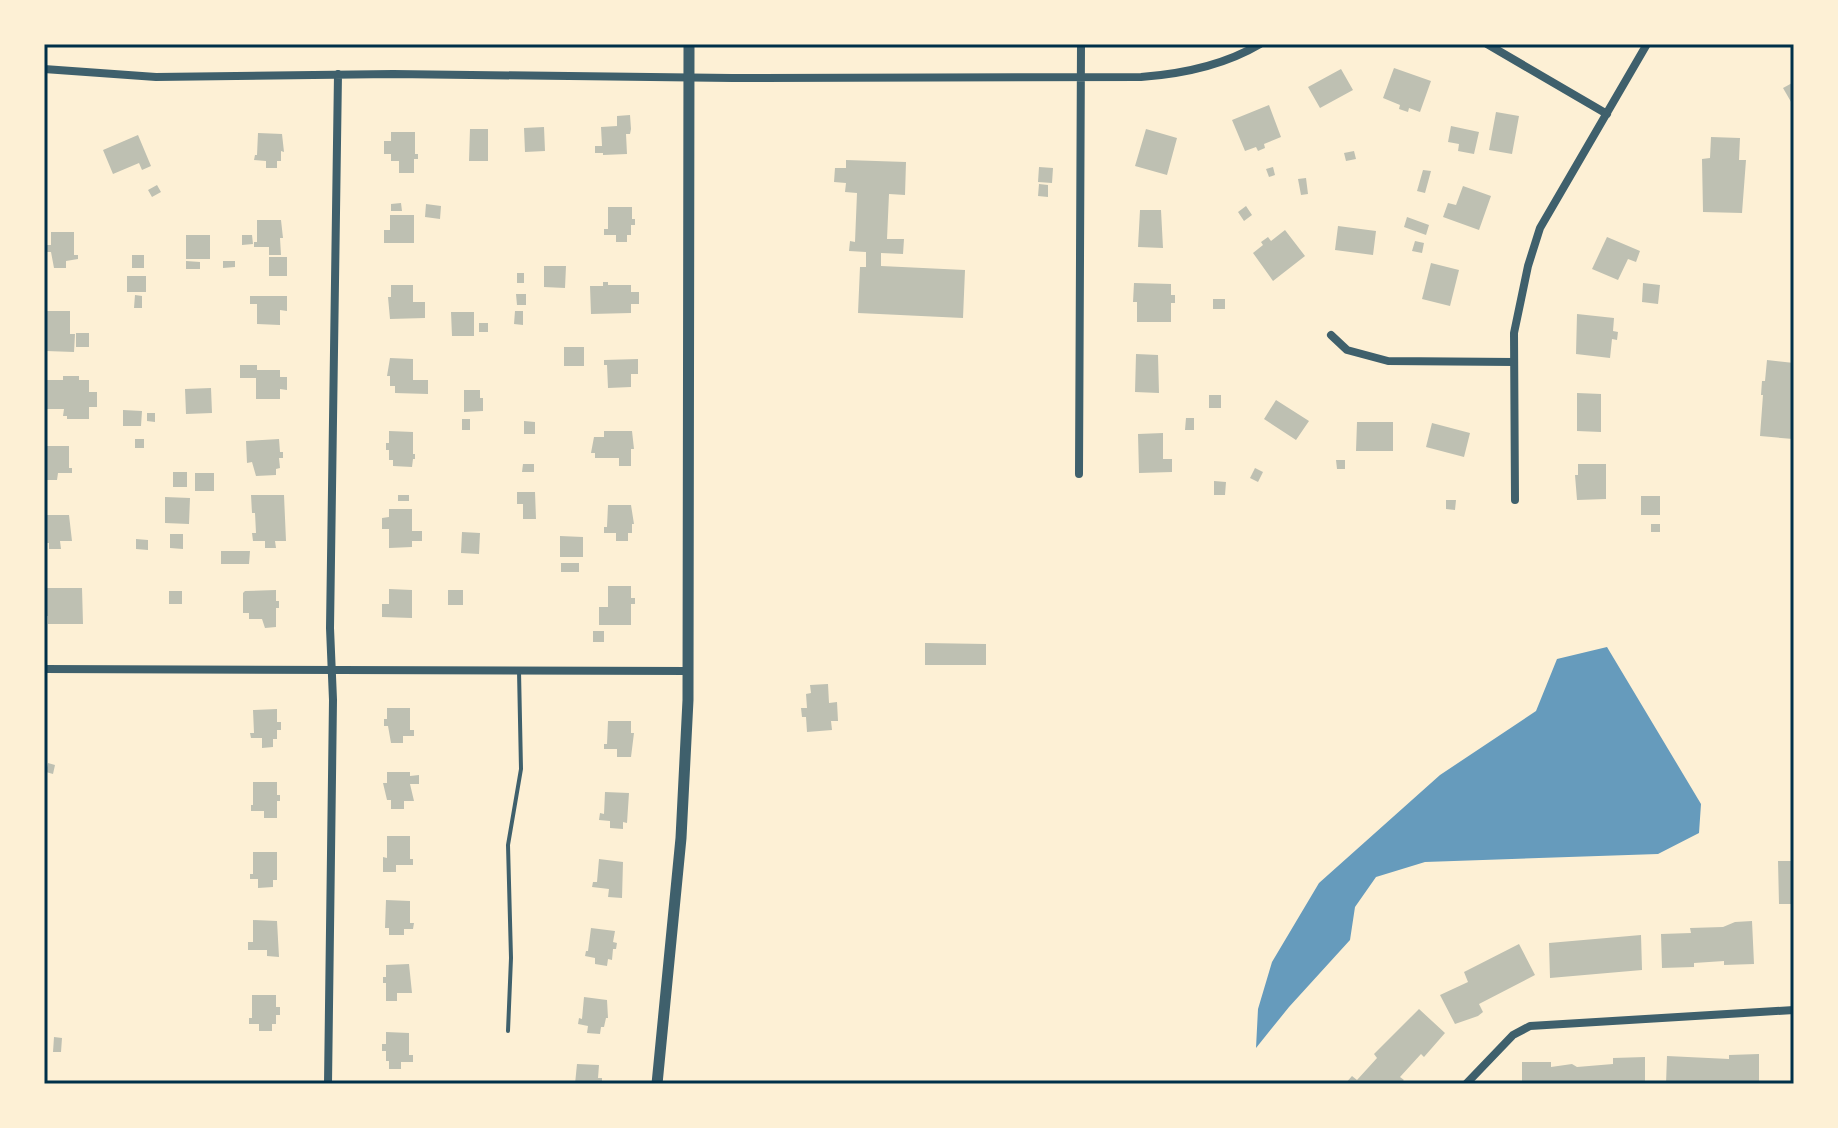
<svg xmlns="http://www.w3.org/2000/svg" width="1838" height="1128" viewBox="0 0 1838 1128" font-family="'Alegreya Sans',sans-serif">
<rect width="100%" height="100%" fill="#fdf0d5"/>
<path fill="#669bbc" d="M1607,647L1701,804L1699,833L1658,854L1425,862L1376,877L1355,907L1350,940L1289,1007L1256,1048L1258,1009L1272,962L1319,883L1440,775L1536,711L1557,659Z"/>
<path fill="#bec0b2" d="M1394,68L1431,81L1420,112L1409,108L1408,112L1399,109L1400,105L1383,98Z
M1341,69L1353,90L1320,108L1308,87Z
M1794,82V107L1783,88Z
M1269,105L1281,137L1264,144L1265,148L1258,151L1256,147L1245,151L1232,120Z
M1496,112L1519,116L1512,154L1489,150Z
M630,115L631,129L630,134H626L627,154L603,155V153H595V146H602L601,127L617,126V116Z
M1451,126L1479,132L1474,154L1458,151L1459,144L1448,142Z
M544,127L545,151L525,152L524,128Z
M470,129H488V161H469Z
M1146,129L1177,138L1167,175L1135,166Z
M391,132H415V154H418V159H414V173H399V161H391V154H384V141H391Z
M258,133L282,134L284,152L281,151V161H277V168H266V161L254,160L255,155H257Z
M138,135L151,166L142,170L139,163L113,174L103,150Z
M1711,137L1740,138L1739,160H1746L1742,213L1703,212L1702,159L1710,158Z
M1354,151L1356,159L1346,161L1344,153Z
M846,160L906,162L905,195L889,194L887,239H904L903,254L881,253V266L965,270L963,318L858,313L860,267H866V252L849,251L850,241L855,242L857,193L845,192L846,183L834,182L835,168H846Z
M1039,167L1053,168L1052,183L1038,182Z
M1273,167L1275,175L1269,177L1266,169Z
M1423,170L1431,171L1425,193L1417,191Z
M1306,178L1308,194L1301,195L1298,179Z
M1039,184L1048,185V197L1038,196Z
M157,185L161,192L152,197L148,190Z
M1463,186L1491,196L1479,230L1443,217L1448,203L1456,205Z
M401,203L402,211H391V204Z
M426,204L441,206L440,219L425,217Z
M1246,206L1252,215L1244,221L1238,212Z
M608,207H632V219H635V225H631V235H627V242H616V235H604V229H608Z
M1140,210H1161L1163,248L1138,247Z
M390,215H414V243H384V230H390Z
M1407,217L1429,225L1426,235L1404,227Z
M257,220H281L283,238H280L281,255H269V247H254V242H257Z
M1338,226L1376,231L1373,255L1335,250Z
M1285,230L1305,256L1273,281L1253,253L1263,245L1261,242L1268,237L1271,241Z
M51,232H74V255H78V259L66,261V268H54L51,252H47V245H51Z
M186,235H210V259H186Z
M242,235H252L253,244L242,245Z
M1607,237L1640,251L1636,262L1628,259L1618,280L1592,269Z
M1415,241L1424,243L1422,253L1412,251Z
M132,255H144V268H132Z
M269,257H287V276H269Z
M186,261L200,262V269H186Z
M223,261H235V267L223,268Z
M1431,263L1459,270L1450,306L1422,299Z
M544,266H566L565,288L544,287Z
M517,273H524V283H517Z
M127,276H146V292H127Z
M603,282H608V285H631V292H639V304H631V313L591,314L590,286H603Z
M1134,283L1171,284V295H1175V303H1171V322H1137V302H1133Z
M1643,283L1660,285L1658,304L1642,302Z
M391,285H413V302H425V318L390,319L388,297H391Z
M516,294H526V305H517Z
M135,295L142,296V308H134Z
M250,296H287V311L280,310V325L257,324V304H250Z
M1213,299H1225V309H1213Z
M47,311H70V334H75L74,352L46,351L44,318Z
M515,311H523V325L514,324Z
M451,312H474V336H452Z
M1577,314L1614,318L1613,331L1618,332L1617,340L1612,339L1610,358L1576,354Z
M479,323H488V332H479Z
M76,333H89V347H76Z
M564,347H584V366H564Z
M1136,354L1158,355L1159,393L1135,392Z
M390,358L413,359V380H428V394L395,393V386H390V376H387Z
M638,359V374H631V387L608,388L607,365H604V360Z
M1767,360L1794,363L1793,439L1760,436L1763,395H1761L1762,381H1765Z
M240,365H257V370H280V377H287V390L280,389V399H256V378H240Z
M63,376H79V380H89V392H97V407H89V419H67V416H63L64,409H44L46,380H63Z
M211,388L212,413L186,414L185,389Z
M464,390H480V398H483V411L464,412Z
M1577,393L1601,394V432L1577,431Z
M1209,395H1221V408H1209Z
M1276,400L1309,421L1296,440L1264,419Z
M123,410L142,411L141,426H123Z
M147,413H155V422L147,421Z
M1186,418H1194V430H1185Z
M462,419H470V430H462Z
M524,421L535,422V434H524Z
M1357,422H1393V451H1356Z
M1432,423L1470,433L1464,457L1426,447Z
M389,431L413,432V454H415V459H413L412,467L393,466V460H389V450H386V443H389Z
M604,431H632L634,449H631V466H619V458H595V453H591L594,437H604Z
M1163,433V459H1172V472L1139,473L1138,434Z
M135,439H144V448H135Z
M279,439L280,452H283V458H279L280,468L276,469V475L256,476L252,462L247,463L246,441Z
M46,446H69V468H72V473H58L57,480H46Z
M1336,460H1345V469H1337Z
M523,464H534V472H522Z
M1578,464H1606V499L1577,500L1575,475H1578Z
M1255,468L1263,472L1258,482L1250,478Z
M173,472H187V487H173Z
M195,473H214V491H195Z
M1214,481L1226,482L1225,495H1214Z
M517,492H535L536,519H523V504H517Z
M251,495H284L286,541H275L276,548H265V541H253L252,533H256L255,513H252Z
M398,495H409V501H398Z
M1641,496H1660V515H1641Z
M165,497L190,498L189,524L165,523Z
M1446,500H1456L1455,510L1446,509Z
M608,505H631L634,524H632V533H628V541H616V533H604V527H607Z
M389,509H412V531H422V541H412V547L389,548V529H382V518L389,517Z
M45,515H69L72,541H60L61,549H49V543H45Z
M1651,524H1660V532H1651Z
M462,532L480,533L479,554L461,553Z
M170,534H183V549L170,548Z
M560,536L583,537V557H560Z
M136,539L148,540V550L136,549Z
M221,551H250L249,564H221Z
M561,563H579V572H561Z
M608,586H631V598H635V604H631V625H599V607H608Z
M45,588H82L83,624H48V616H45Z
M389,589L412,590V618L382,617V604H389Z
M276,590V601H279V608H276V627L265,628L262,619H249V613H243V593L245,591Z
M448,590H463V605H448Z
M169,591H182V604H169Z
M593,631H604V642H593Z
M925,643L986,644V665H925Z
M828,684L829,703L837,702L838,721H831L832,730L807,732L806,717H802L801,708H807L806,694L811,693L810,685Z
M387,708H410V730H414V736H403V743H391L388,726H384V719H387Z
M277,709V722H281V730H277V739H273V747L262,748V738H251L250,733H254L253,710Z
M608,721H631V733H634L631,757H617V749H604V744H607Z
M48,763L55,765L53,774L46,772Z
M387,772H410V776L419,775V784H410L414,801H404V809H391V800H387L383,783H387Z
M253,782H277V795H280V801H277V818H264V811H251V805H253Z
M605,792L629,793L627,823L623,822V829L610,828V821L599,820L600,813L604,814Z
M387,836H410V859H413V865H396V872H383V857L387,858Z
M253,852H277V880H273V887L258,888V879H250V874H253Z
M599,859L623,862L622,898L608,897L609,889L592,887L593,882H597Z
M1778,861H1794V904H1779Z
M386,900L410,901V923H414L413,929H404V935H389V928H385Z
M253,920L277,921L279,957L267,956V950H248V942H253Z
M1752,921L1754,964L1724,965V961L1694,963V967L1662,968L1661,934L1691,933L1690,928L1723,927L1735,922Z
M591,928L615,931L613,942L617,943L616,949H613L612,960L608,959L607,966L595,964V958L585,956L586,951H588Z
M1641,935L1642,970L1550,978L1549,943Z
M1519,944L1535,975L1479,1004L1483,1012L1478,1016L1455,1024L1440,995L1468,982L1464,972Z
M409,964L412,993H397V1001H386V983H383V977H386V965Z
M252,995H276V1007H280V1015H276V1024H272V1031H259V1024H249V1018H252Z
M584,997L607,1000L608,1018H606L604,1027H601L600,1034L587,1033L588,1026L578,1024L579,1018L582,1019Z
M1419,1009L1445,1033L1424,1057L1421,1054L1400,1077L1404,1080L1400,1084H1345L1352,1076L1357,1080L1377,1058L1374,1054Z
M386,1032L409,1033V1055H413V1062H401V1069H389V1061H386V1051H382V1044H386Z
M54,1037L62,1038L61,1052H53Z
M1759,1054V1084H1666L1667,1056L1729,1059V1055Z
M1645,1057V1084H1522V1062H1551V1067L1572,1064L1577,1067L1613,1064V1058Z
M577,1064L599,1065L598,1078H602V1084H575Z"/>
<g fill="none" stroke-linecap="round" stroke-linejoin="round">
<path stroke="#3f606c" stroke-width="4" d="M508,1031L511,958L508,845L521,769L519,671"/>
<path stroke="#3f606c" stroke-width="8" d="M1487,44L1607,114
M44,69L156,77L393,74L732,78L1141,77C1182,74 1223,66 1260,44
M1331,335L1347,350L1388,361L1514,362
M1079,474L1081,44
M1515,500L1514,333L1528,266L1540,228L1647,44
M44,669L689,671
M328,1084L333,700L330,628L338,74
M1466,1084L1513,1035L1530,1026L1794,1010"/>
<path stroke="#3f606c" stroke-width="11" d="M657,1084L681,838L688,700L689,44"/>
</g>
<rect width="1838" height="1128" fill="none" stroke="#fdf0d5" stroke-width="92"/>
<rect x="46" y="46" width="1746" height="1036" fill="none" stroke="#003049" stroke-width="3"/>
</svg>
